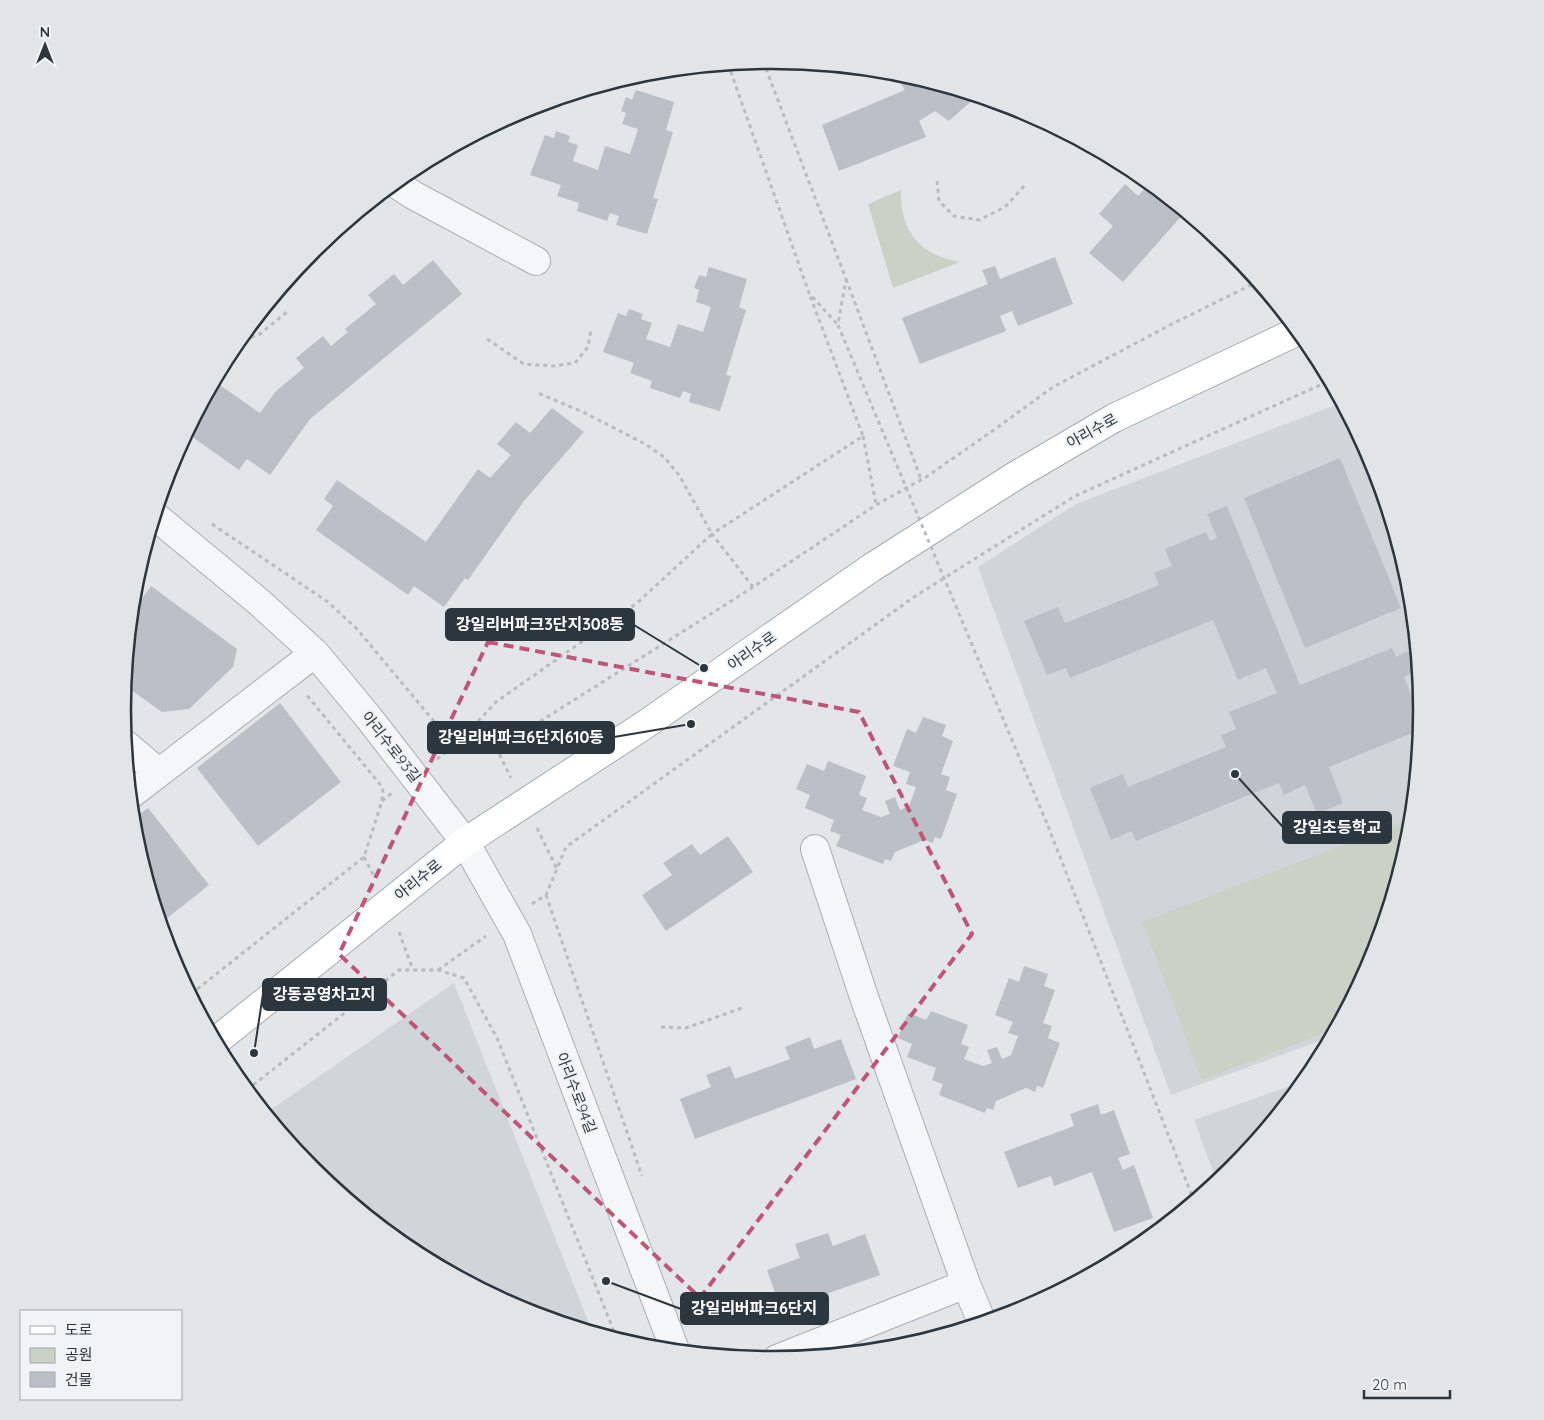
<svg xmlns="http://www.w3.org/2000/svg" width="1544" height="1420" viewBox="0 0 1544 1420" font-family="Quicksand,'Noto Sans KR',sans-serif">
<rect width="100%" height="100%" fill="#e2e6e9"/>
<path fill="#d0d5da" d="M1341,403L1352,423L1391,521L1410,583L1422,710L1409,837L1372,959L1331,1037L1171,1095L978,567L1076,504Z
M454,983L592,1331L523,1310L411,1250L312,1169L266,1113Z
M1304,1081L1231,1170L1217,1182L1194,1120Z"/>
<path fill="#c9d2c4" d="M901,190C900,231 919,255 960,262L893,288L868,204Z
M1411,819L1409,837L1372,959L1335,1029L1202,1080L1142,922Z"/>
<path fill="#bac0c5" d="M904,74L909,76L915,83L920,79L977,96L949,121L935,111L919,121L926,137L839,171L822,125L905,90L898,79Z
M636,90L674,102L666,130L673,132L653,198L658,199L647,234L616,225L619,216L610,213L607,221L577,211L579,203L557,196L561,185L530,175L545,135L554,138L556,131L570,136L568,142L578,145L573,161L598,170L605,146L630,154L638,129L622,124L626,113L621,111L626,97L632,100Z
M1150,183L1185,212L1123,282L1089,253L1113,226L1099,214L1125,184L1138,196Z
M1055,257L1073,304L1018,326L1012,311L1000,316L1006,331L920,364L902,318L988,284L982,270L995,266L1000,279Z
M433,260L462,294L310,419L270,475L247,459L239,470L187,433L214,381L260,413L276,391L304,368L296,358L323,336L331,346L348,332L345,329L376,304L368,295L394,274L403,285Z
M709,267L747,279L739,307L746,310L726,375L731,376L720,411L689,402L691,394L683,391L680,398L650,388L652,381L630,373L634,363L603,352L618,313L626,316L629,309L643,314L641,319L652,323L646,339L670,347L678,324L703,332L711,307L696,302L699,290L694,288L699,275L706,277Z
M552,408L584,432L524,501L468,580L465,578L444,607L414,586L408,595L316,530L333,506L324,499L337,480L426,542L478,469L490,478L511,455L497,444L516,422L530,433Z
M1340,458L1401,608L1305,648L1244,498Z
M1227,506L1300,685L1392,648L1396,657L1406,652H1413L1416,654L1418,669L1404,677L1421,719L1420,730L1329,767L1343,803L1317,814L1305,785L1284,795L1279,783L1136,841L1132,831L1111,840L1090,788L1123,774L1128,787L1226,747L1221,735L1236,729L1229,712L1277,693L1266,668L1238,680L1213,620L1070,678L1066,668L1047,675L1024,621L1058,607L1065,623L1159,585L1154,573L1172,566L1165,549L1206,532L1210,541L1217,538L1207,514Z
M151,586L237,649L233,667L189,709L162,712L124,685L132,613Z
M280,703L341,782L258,846L197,768Z
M923,717L946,725L942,736L953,741L941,774L950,777L946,790L957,794L941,839L935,837L933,843L924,840L895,852L891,861L885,859L883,864L836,846L841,835L830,831L834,820L805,808L810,795L796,789L807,764L824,771L828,761L866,776L859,795L867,798L862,810L881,817L890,814L885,801L895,797L900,810L909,806L916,787L906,784L910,772L893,766L907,729L916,733Z
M148,808L209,885L161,923L134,837L133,819Z
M728,836L753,872L666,931L642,895L672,875L663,863L692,844L700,855Z
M1024,966L1048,974L1044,986L1055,990L1043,1023L1052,1026L1048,1038L1060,1043L1043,1088L1037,1086L1035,1092L1026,1088L996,1101L993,1110L987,1108L985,1113L939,1095L943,1084L932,1080L936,1068L907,1057L912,1044L898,1038L908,1013L926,1020L931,1011L968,1025L961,1044L969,1047L964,1059L983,1066L992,1063L987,1050L997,1047L1002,1059L1011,1055L1018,1036L1008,1033L1013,1022L995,1015L1009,978L1019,982Z
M810,1037L814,1049L841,1039L856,1079L695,1139L680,1099L711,1087L706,1075L730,1066L735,1079L790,1059L785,1047Z
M1098,1104L1101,1115L1114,1110L1130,1154L1118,1158L1123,1170L1134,1165L1153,1218L1114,1232L1092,1172L1054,1186L1051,1176L1018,1188L1004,1152L1074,1126L1070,1114Z
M828,1233L833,1246L865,1234L880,1275L781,1310L767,1270L800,1258L795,1244Z"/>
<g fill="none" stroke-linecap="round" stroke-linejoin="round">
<defs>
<path id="minor" d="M395,183L413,195L536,261
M155,516L259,602L315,653L369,718L465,842L517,934L675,1350
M125,744L158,772
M130,795L315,653
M815,849L864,997L966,1284L982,1322
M777,1359L966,1284"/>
<path id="major" d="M216,1041L465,842L643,726L871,568L1015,476L1114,418L1298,331"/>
</defs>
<use href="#minor" stroke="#a8aeb3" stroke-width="30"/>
<use href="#major" stroke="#a2acb3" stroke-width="30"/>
<path stroke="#b8bcc0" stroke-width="3" stroke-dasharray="4 4" stroke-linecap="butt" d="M763,61L846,279L838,324
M728,64L809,293L838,325
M937,181L939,201L954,216L979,220L1005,207L1026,184
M846,279L921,479
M487,339L524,364L553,366L575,363L588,347L591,329
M236,343L260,334L288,311
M863,436L876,504
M212,524L328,602L357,629L447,737L457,744L483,751L501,746L744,593L876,505L926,477L991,432L1053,387L1170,325L1257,282
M753,587L712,534L863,436L809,293
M496,747L511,778
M437,759L457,744L496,702L637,603L712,534L679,475L664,457L645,444L585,413L538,393
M382,801L392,793
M1048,826L1194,1201
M537,828L557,869
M364,857L375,878
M546,895L642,1176
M532,904L546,895L566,847L914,597L1075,496L1329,381
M399,932L413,970
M438,970L486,936
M191,994L364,857L382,801L383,788L306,694
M661,1027L686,1028L742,1008
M247,1090L399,970H438L464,978L497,1038L617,1339"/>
<use href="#minor" stroke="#f4f6f7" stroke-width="28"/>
<use href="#major" stroke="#fff" stroke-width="28"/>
<path stroke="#b8bcc0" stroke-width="3" stroke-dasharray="4 4" stroke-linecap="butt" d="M838,325L1048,826"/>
</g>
<path fill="none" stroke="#c05575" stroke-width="4" stroke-dasharray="10 6" stroke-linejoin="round" d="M488,642L859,712L972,934L700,1298L339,954Z"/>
<g text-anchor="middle" stroke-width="5" stroke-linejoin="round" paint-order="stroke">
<g font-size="15" fill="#2c363f" stroke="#f1f4f6">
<text transform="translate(1092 431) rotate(-29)" y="5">아리수로</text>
<text transform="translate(752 651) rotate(-35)" y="5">아리수로</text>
<text transform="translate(391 747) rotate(52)" y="5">아리수로93길</text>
<text transform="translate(418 880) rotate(-39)" y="5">아리수로</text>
<text transform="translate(576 1093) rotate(69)" y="5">아리수로94길</text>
</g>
</g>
<path d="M0 0H1544V1420H0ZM131 710a641 641 0 1 1 1282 0a641 641 0 1 1-1282 0Z" fill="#e1e5e7" fill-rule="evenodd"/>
<path fill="none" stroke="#2c363f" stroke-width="2.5" d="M131 710a641 641 0 1 1 1282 0a641 641 0 1 1-1282 0Z"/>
<path fill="none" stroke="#2c363f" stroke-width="2" d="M704 668L634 625M691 724L614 737M1235 774L1283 827M254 1053L263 994M606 1281L681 1309"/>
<g fill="#2c363f" stroke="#f1f4f6" stroke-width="2">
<circle cx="704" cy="668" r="5"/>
<circle cx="691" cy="724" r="5"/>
<circle cx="1235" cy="774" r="5"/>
<circle cx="254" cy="1053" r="5"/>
<circle cx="606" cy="1281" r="5"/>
</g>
<g fill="#2c363f" stroke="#2c363f" stroke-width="2">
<rect x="446" y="609" width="188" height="31" rx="5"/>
<rect x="428" y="722" width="186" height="31" rx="5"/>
<rect x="1283" y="812" width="108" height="31" rx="5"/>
<rect x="263" y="979" width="123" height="31" rx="5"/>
<rect x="681" y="1293" width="147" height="31" rx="5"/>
</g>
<g font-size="16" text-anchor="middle" font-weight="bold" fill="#fff">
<text x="540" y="630">강일리버파크3단지308동</text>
<text x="521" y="743">강일리버파크6단지610동</text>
<text x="1337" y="833">강일초등학교</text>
<text x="324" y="1000">강동공영차고지</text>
<text x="754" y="1314">강일리버파크6단지</text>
</g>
<rect x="20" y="1310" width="162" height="90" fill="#f1f4f6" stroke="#a2a8ad"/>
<rect x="30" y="1326" width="25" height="8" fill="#ffffff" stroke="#a2a8ad"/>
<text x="65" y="1335" font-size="15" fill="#2c363f">도로</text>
<rect x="30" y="1348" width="25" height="15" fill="#c9d2c4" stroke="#a2a8ad"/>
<text x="65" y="1360" font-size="15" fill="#2c363f">공원</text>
<rect x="30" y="1372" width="25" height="15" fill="#bac0c5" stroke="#a2a8ad"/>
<text x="65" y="1385" font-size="15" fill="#2c363f">건물</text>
<g transform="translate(45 45)" stroke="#f1f4f6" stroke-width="4" paint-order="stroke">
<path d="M0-4L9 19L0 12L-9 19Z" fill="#2c363f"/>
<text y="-8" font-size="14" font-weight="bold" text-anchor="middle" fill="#2c363f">N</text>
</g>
<path d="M1364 1390v8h86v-8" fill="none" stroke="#2c363f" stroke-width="2.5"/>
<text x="1372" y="1390" font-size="15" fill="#2c363f" stroke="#f1f4f6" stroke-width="4" paint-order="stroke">20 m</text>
</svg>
